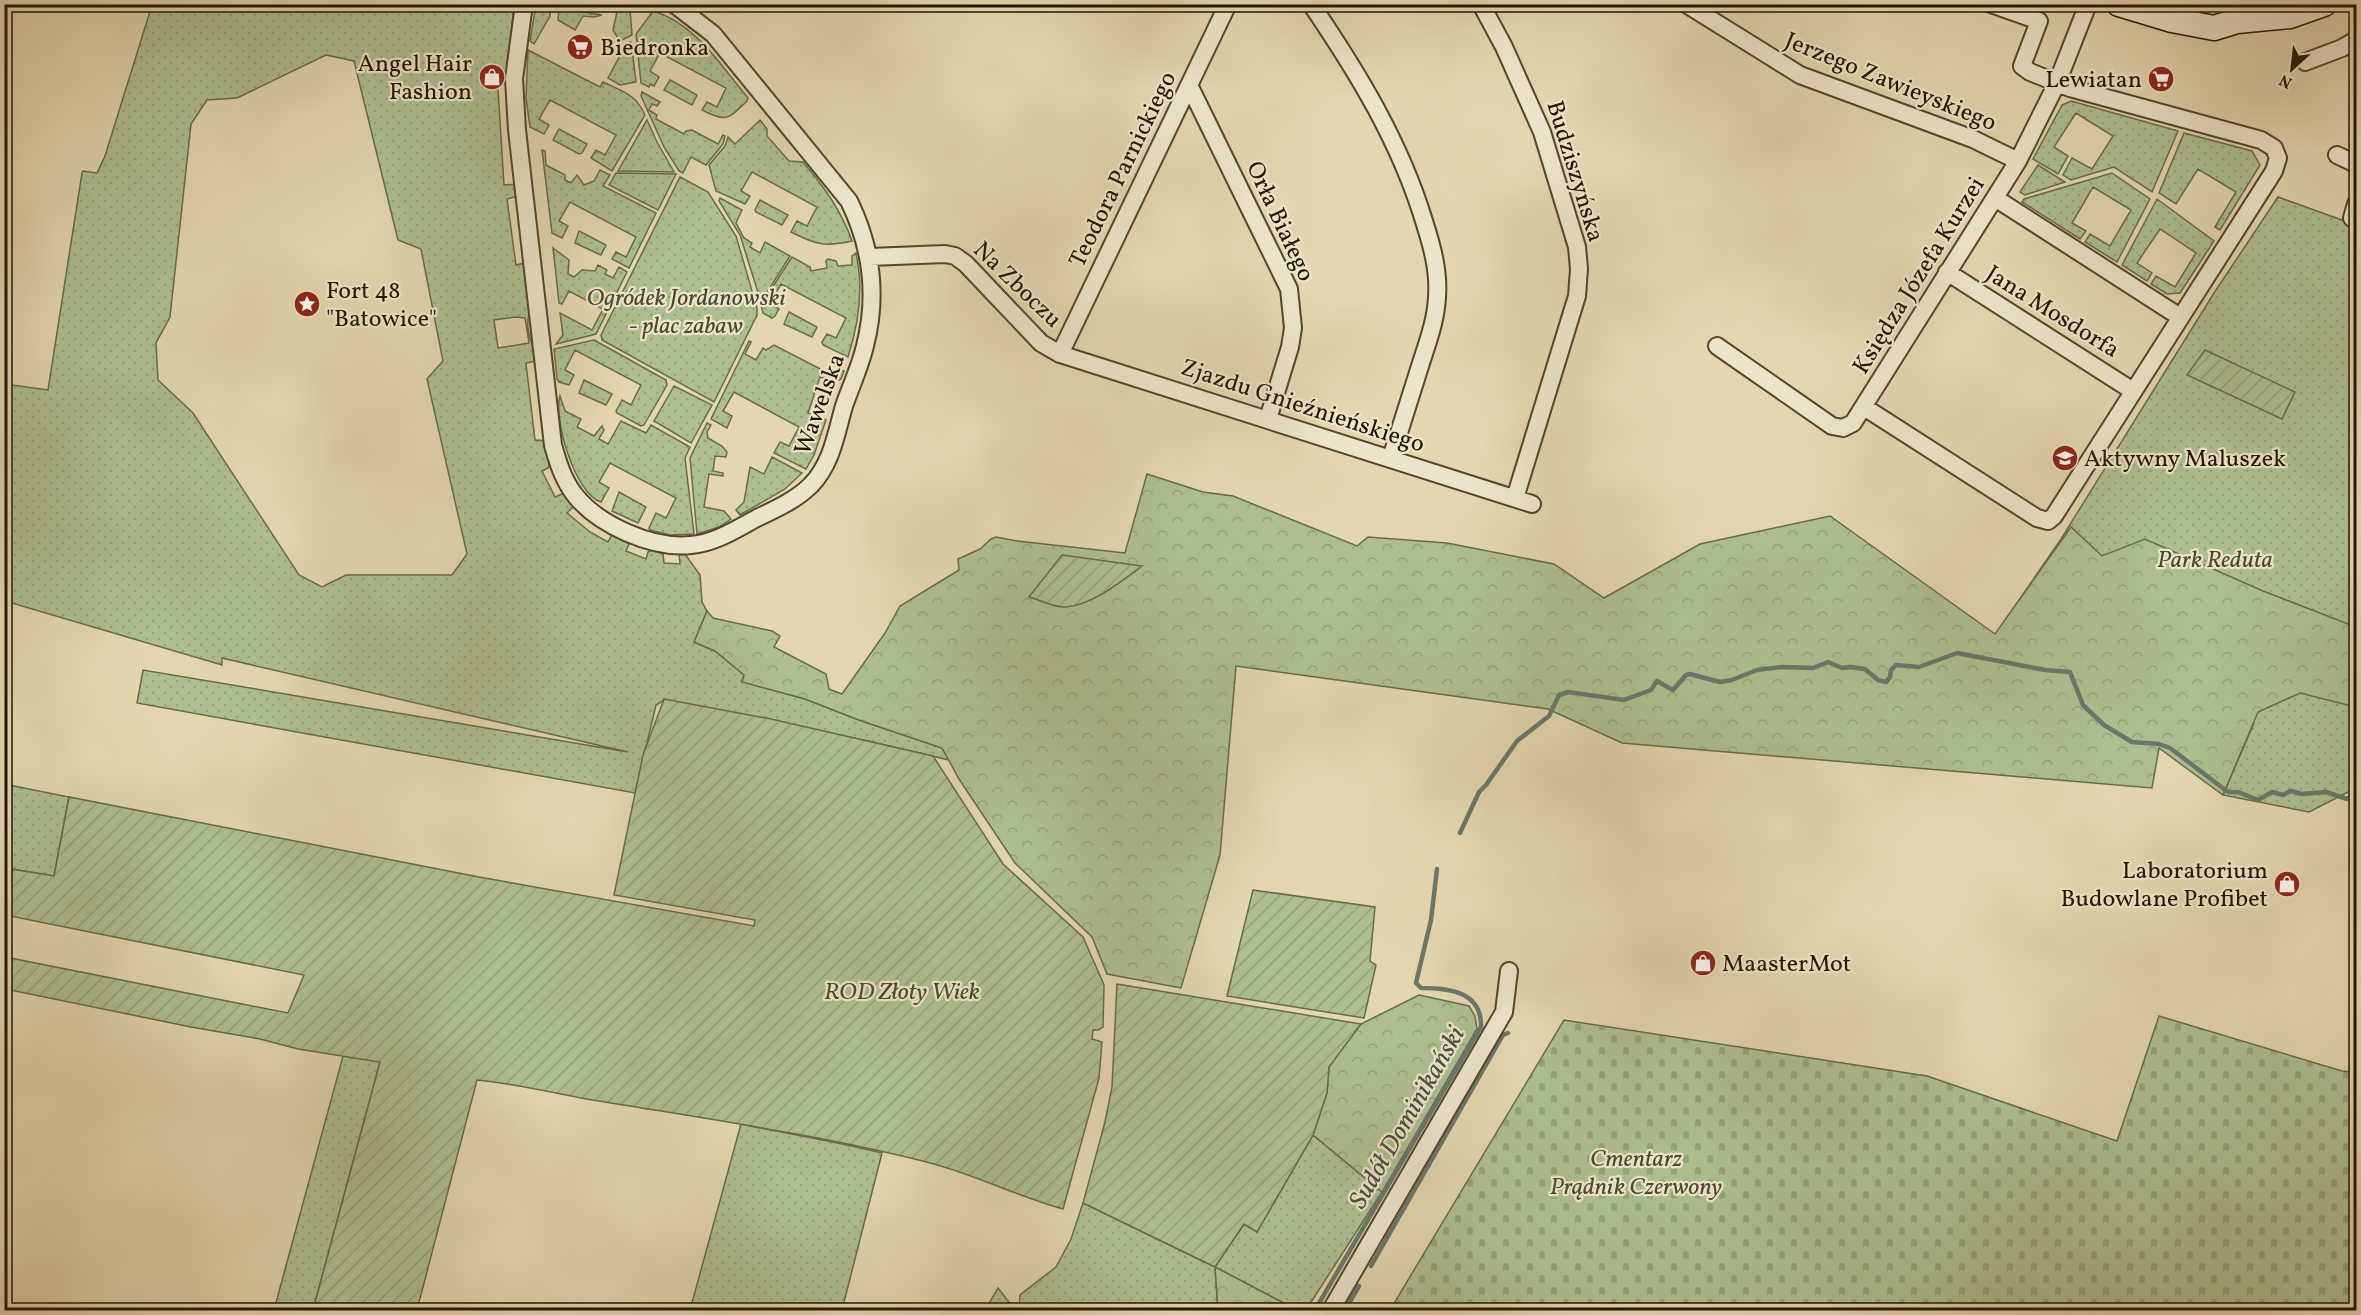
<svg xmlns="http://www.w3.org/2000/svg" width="2361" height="1315" viewBox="0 0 2361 1315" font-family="Vollkorn,serif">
<defs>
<pattern id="grass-dots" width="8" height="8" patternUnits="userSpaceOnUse" patternTransform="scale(1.5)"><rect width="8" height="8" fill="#adbf90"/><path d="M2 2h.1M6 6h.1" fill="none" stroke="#95a37b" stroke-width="1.8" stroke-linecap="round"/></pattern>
<pattern id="forest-crowns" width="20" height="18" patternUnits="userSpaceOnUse" patternTransform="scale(1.5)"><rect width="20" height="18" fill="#adbf90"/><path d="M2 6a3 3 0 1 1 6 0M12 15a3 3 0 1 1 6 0" fill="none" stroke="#95a37b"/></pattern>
<pattern id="cemetery-stones" width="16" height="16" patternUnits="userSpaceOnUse" patternTransform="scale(1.5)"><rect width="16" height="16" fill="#adbf90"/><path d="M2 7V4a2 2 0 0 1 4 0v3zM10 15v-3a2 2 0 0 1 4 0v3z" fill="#95a37b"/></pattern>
<pattern id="garden-furrows" width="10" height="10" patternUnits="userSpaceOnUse" patternTransform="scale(1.5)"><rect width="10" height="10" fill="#adbf90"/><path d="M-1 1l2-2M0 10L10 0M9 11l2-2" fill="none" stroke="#95a37b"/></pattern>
</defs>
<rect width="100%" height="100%" fill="#e4d7af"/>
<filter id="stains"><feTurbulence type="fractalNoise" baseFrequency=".00333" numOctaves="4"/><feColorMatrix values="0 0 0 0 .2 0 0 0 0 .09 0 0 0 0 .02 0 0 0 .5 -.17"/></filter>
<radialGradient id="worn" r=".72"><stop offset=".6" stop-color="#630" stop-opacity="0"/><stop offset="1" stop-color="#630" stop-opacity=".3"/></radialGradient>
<path fill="url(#grass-dots)" stroke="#686a49" stroke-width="1.5" fill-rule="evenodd" d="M152,5H514C511,29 511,53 509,78H498V68H488V80L509,81L508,84H499L498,89L504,185L517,184L519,196L507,199L516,265L526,263L531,310C522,327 534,345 537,361L526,363L535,440L547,441L550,464L548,468L542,471L555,497L562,494L567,495L575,505L567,513L590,532L608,542L613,532L627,540L629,544L626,551L646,559L648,552L652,550L663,554L664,563L680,564L679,554H685L700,575L702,602L707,611L694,642L715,651L744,675L742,681L805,699L859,720L942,748L949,760L868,741L664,700L656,705L635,793L137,703L143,670L628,752L222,658V665L5,601V384L48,390L82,173L83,171L97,173L105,156ZM326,55L354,61L398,240L421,249L443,361L427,379L467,554L452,575H346L322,587L299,575L193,413L158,380L156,343L170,317L191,124L207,100L237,98ZM515,317L525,318L529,343L498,348L494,320Z
M540,5H550V16L534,44L530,41L535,11Z
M618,7L630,9L632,35L620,41L613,30Z
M559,8L602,15L594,17L583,16L575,30L558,20Z
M653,11C695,23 721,66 748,98L747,101C728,119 727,123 702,110L707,102L717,107L726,88L660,53L650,71L659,77L654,86L650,84L649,87L641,83L636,34Z
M631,42L636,82L620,85L608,78L627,43Z
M528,50L600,87L603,82C623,92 635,93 645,115L612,171L591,158L596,150L605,155L616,135L550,100L539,119L549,125L544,134L530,127L526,98Z
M670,80L697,95L692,105L664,90Z
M642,92L660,102L657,106L652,104L649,110L657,115L656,119L684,134L686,131L692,130L718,144L723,135L725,136L723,144L706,165L691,157L683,173L679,171L664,147L641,96Z
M2071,101L2178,131L2152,192L2114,167L2071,180L2063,175L2072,158L2092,169L2113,136L2076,113L2054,147L2068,156L2058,174L2033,159L2062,105Z
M647,120L657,142L674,172L618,171Z
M760,120L767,129V136L789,161L803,162C824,187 841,210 852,241C825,247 816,245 791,232L797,221L807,226L817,207L752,172L741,191L750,196L745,204L716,191L709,165L725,146L728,137L735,144Z
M559,129L587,144L582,153L579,154L553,140Z
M2184,133L2252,151L2260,165L2220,230L2215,227L2236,192L2198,169L2176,204L2159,193Z
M542,150L545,151L546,165L565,175V180L571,183L577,175L584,185L594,181L600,170L610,175L603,186L656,213L629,268L612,259L616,252L626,257L636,237L570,202L559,221L568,226L562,238L552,233Z
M2038,165L2065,182L2025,195L2020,192Z
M616,173L676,174L658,210L609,185Z
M2112,173L2150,199L2117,262L2085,242L2090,234L2110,246L2131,210L2093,187L2072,223L2086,231L2080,239L2022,202L2024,199Z
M680,177L708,192L736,236L757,308V315L714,402L602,340L601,335Z
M2278,197L2356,225V788L2309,812L2223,795L2254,723L1995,635L2061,539L2214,293Z
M720,198L742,210L736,223L744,238L752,243L750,247L760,253L765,242L790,256L761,302L740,235L719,201Z
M2157,199L2214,241L2180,293L2167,294L2151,284L2156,276L2175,287L2196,253L2160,229L2137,263L2152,273L2147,281L2122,265Z
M760,200L788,215L782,225L756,212L755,210Z
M579,231L606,245L601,255L575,243Z
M553,248L569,260L568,274L574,277L582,270L595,271L598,265L607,270L605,274L613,278L619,267L627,272L596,334L556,344L563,335L560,313L592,330L603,309L569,291L562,304L559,303Z
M856,253C864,289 859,323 848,357L823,345L822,342L827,334L836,338L846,318L781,284L770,303L779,309L775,316L772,318L763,313L761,305L792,257L810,267L811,271L827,268L826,261L828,259L836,261L838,266L852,265V256Z
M789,312L817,327L812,337L784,324Z
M594,340L666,380L667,385L644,425L641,426L617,413L616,411L622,400L631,405L641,385L575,350L565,370L574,375L569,385L559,382L557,379L554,349Z
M749,341L751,342L745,354L756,360L763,348L766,350L774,345L836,377L840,371H844L841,379L835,382L820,377L808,413L826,420L814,455L806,469L774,453L780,442L789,446L799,427L734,392L723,411L732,416L727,428L711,419Z
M584,380L612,394L606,405L579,393Z
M674,386L712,405L691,443L654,421Z
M560,396L565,411L581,419L577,427L594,436L602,426L604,430L599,439L608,444L621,421L646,433L651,425L690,447L685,458L694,534L670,535L650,530L649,528L656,513L666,518L676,498L610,463L599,482L609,488L601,502C575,494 553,419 560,396Z
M707,423L711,425L707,432L708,438L722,446L727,452L726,457L715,456L713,471L723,473V476L709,474L704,507L724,511L731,519L719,527L697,534L690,458Z
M772,457L802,473L785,489L740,515L736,510L744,502L750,467L764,474Z
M619,492L646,507L638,523L612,511Z
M4,784L69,797L54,876L5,868Z
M343,1056L380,1062L313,1310H274Z
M741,1124C788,1134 835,1141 882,1153L842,1310H690Z
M1313,1135L1382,1192L1306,1310H1297L1215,1267L1218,1310H1019L1020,1295L1056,1267L1071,1239L1083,1203L1215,1267L1244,1224L1257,1232Z
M998,1288L1015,1310H985Z"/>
<path fill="url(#forest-crowns)" stroke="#686a49" stroke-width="1.5" d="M1147,474L1203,492L1233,496L1357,546L1368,537L1447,543L1554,564L1604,598L1700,544L1830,516L1995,634L2071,527L2102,556L2145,539L2263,591L2356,627V707L2300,693L2258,712L2223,795L2159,748L2152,788L1622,743L1548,709L1236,666L1220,855L1181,988L1107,974L1092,937L1015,863L959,779L942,748L859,720L805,699L742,682L744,675L715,651L694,642L707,611L713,618L772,631L780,636L774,647L826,674L829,689L842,694L885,633L900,606L959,570L958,559L980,549L991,539L996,537L1017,541L1125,553Z
M1419,995L1469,1006L1475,1016L1477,1029L1382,1192L1313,1135L1327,1093L1329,1067L1336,1056L1361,1024Z
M1215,1267L1297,1310H1218Z"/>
<path fill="url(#cemetery-stones)" stroke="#686a49" stroke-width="1.5" d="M2159,1016L2342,1071L2353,1072L2356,1069V1310H1390L1564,1020L1927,1076L2117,1141Z"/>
<path fill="url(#garden-furrows)" stroke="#686a49" stroke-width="1.5" d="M2205,350L2295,392L2282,419L2187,375Z
M1062,555L1142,566C1122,581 1092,605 1066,607C1055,608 1040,600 1029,597Z
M664,699L771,719L933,756L1003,864L1083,937L1104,985L1103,1027L1098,1030H1093L1092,1039L1102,1042L1099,1078L1063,1209C1019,1197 978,1176 934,1164C822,1135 707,1119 593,1100C554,1093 516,1084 477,1080L417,1310H313L380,1062L298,1049L260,1039L191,1027L5,989V957L288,1013L304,975L5,915V868L54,876L69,797L479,877L754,926L755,920L614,895L643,755Z
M1253,890L1375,907L1370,961L1376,965L1364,1018L1227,996Z
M1117,984L1361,1024L1329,1067L1327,1093L1313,1135L1257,1232L1244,1224L1215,1267L1083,1203L1105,1122L1112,1087Z"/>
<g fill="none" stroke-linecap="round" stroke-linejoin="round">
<path stroke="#69776c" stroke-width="4.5" d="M1460,833L1479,792L1486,785L1517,741L1549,716L1559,695L1568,692L1624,700L1651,690L1657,681L1673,690L1686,675L1690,674L1720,682L1732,680L1757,670L1782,667L1813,668L1828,662L1842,668L1850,667L1865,669L1878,680L1886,682L1890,677L1891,670L1896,665L1919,667L1957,653L2045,670L2070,672L2083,705L2104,725L2132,742L2159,744L2170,748L2228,792H2238L2258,800L2272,792L2283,795L2291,791L2302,794L2326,792L2347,799L2356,792
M1371,1266L1503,1035L1508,1033
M1315,1310L1481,1027C1482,991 1448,988 1421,988L1416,983L1431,920L1437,869
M1345,1310L1359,1286"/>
<defs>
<path id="street" d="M524,4L514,79L517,130L553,445C558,463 563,479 574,494C598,525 652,549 691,545C715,543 736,529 757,518C776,509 796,500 811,485C832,463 836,434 844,406C851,386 860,367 865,346C878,295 872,248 849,201L713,34L674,4
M1311,4C1358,73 1400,142 1424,221C1432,246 1439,271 1437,297C1436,320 1428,341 1421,363C1411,395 1401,426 1391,458
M1481,4L1504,47L1542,132L1577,247L1579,269L1577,296L1515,498
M1686,4L1800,75L1973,139L2018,161
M2305,62L2342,48L2356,40
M1189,85L1289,289L1293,328L1290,347L1268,419
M2337,155L2356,164
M1995,198L2180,317
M2356,204L2352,218L2356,220
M870,257L945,254L955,256L966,264L1041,343L1060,354L1532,504
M1947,272L2133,391
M1717,346L1832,426L1843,428L1853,423L2018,161L2057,83L2088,4
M1060,354L1228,4
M1864,407L2037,518L2048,521L2054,516L2274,171L2278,158L2274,148L2261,140L2070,88L2030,72L2022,66L2039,21L1991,4
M1331,1310L1504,1012L1509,971"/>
<path id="secondary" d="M2119,4L2172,20L2214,28L2237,21L2290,16L2324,4"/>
</defs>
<use href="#street" stroke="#53462d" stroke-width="20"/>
<use href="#secondary" stroke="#231502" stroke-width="27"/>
<use href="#street" stroke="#ede5cb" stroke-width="16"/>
<use href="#secondary" stroke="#ede5cb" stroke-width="24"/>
</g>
<defs>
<symbol id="supermarket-disc" viewBox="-11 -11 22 22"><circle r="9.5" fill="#8f2418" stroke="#ede5cb"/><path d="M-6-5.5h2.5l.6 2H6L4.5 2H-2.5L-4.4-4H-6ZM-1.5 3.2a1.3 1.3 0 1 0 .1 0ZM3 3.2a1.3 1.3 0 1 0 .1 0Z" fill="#fff"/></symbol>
<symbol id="shop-disc" viewBox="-11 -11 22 22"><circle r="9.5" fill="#8f2418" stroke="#ede5cb"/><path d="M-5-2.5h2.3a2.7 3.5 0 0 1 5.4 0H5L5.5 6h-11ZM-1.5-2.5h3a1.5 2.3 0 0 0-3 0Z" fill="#fff"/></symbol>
<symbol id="sight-disc" viewBox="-11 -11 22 22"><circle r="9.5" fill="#8f2418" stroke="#ede5cb"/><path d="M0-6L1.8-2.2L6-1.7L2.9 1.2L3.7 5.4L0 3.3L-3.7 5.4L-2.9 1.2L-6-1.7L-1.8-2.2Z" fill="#fff"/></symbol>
<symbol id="school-disc" viewBox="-11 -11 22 22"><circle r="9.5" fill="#8f2418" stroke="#ede5cb"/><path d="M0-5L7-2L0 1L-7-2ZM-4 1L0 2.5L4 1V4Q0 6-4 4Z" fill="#fff"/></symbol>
</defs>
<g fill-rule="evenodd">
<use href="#supermarket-disc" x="565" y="32" width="30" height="30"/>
<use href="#shop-disc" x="477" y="62" width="30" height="30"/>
<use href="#supermarket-disc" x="2146" y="64" width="30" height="30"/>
<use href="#sight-disc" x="292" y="289" width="30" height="30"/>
<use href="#school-disc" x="2050" y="443" width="30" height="30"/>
<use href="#shop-disc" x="2272" y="869" width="30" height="30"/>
<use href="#shop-disc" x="1688" y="948" width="30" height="30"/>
</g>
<g text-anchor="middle" stroke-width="4.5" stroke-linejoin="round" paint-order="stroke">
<g font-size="24" fill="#231502" stroke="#ede5cb" text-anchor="start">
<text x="600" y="55">Biedronka</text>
<text x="472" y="71" text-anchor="end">Angel Hair<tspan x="472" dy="28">Fashion</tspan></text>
<text x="2142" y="87" text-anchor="end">Lewiatan</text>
<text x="326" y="298">Fort 48<tspan x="326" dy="28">"Batowice"</tspan></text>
<text x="2084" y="466">Aktywny Maluszek</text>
<text x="2268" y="878" text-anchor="end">Laboratorium<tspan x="2268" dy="28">Budowlane Profibet</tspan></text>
<text x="1722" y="971">MaasterMot</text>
</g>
<g font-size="24" fill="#231502" stroke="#ede5cb">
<text transform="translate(1891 81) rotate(22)" y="8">Jerzego Zawieyskiego</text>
<text transform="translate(1122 169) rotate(-64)" y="8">Teodora Parnickiego</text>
<text transform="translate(1576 171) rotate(73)" y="8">Budziszyńska</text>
<text transform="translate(1281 221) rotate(65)" y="8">Orła Białego</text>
<text transform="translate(1918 275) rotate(-58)" y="8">Księdza Józefa Kurzei</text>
<text transform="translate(1018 284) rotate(44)" y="8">Na Zboczu</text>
<text transform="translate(2053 311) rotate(32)" y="8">Jana Mosdorfa</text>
<text transform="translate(819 404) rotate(-70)" y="8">Wawelska</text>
<text transform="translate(1303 405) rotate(18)" y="8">Zjazdu Gnieźnieńskiego</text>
</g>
<g font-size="24" font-style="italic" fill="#4c482d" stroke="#ede5cb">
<text x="686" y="305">Ogródek Jordanowski<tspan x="686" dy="28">- plac zabaw</tspan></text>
<text x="2215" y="567">Park Reduta</text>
<text x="902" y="999">ROD Złoty Wiek</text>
<text x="1636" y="1166">Cmentarz<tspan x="1636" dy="28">Prądnik Czerwony</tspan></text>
</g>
<g font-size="26" font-style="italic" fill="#4c4e40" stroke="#ede5cb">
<text transform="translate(1406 1117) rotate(-60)" y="9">Sudół Dominikański</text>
</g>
</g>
<rect width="2361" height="1315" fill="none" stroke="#e4d7af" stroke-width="24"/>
<rect x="6" y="6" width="2349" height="1303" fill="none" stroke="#231502" stroke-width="3"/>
<rect x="12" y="12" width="2337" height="1291" fill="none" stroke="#231502" stroke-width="1.5"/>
<g transform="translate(2292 69) rotate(207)" stroke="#ede5cb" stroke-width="4.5" paint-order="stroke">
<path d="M0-4.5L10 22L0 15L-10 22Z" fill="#231502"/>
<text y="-9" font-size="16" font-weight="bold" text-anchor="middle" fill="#231502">N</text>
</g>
<rect width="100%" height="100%" filter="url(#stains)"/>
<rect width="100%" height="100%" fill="url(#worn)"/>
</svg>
